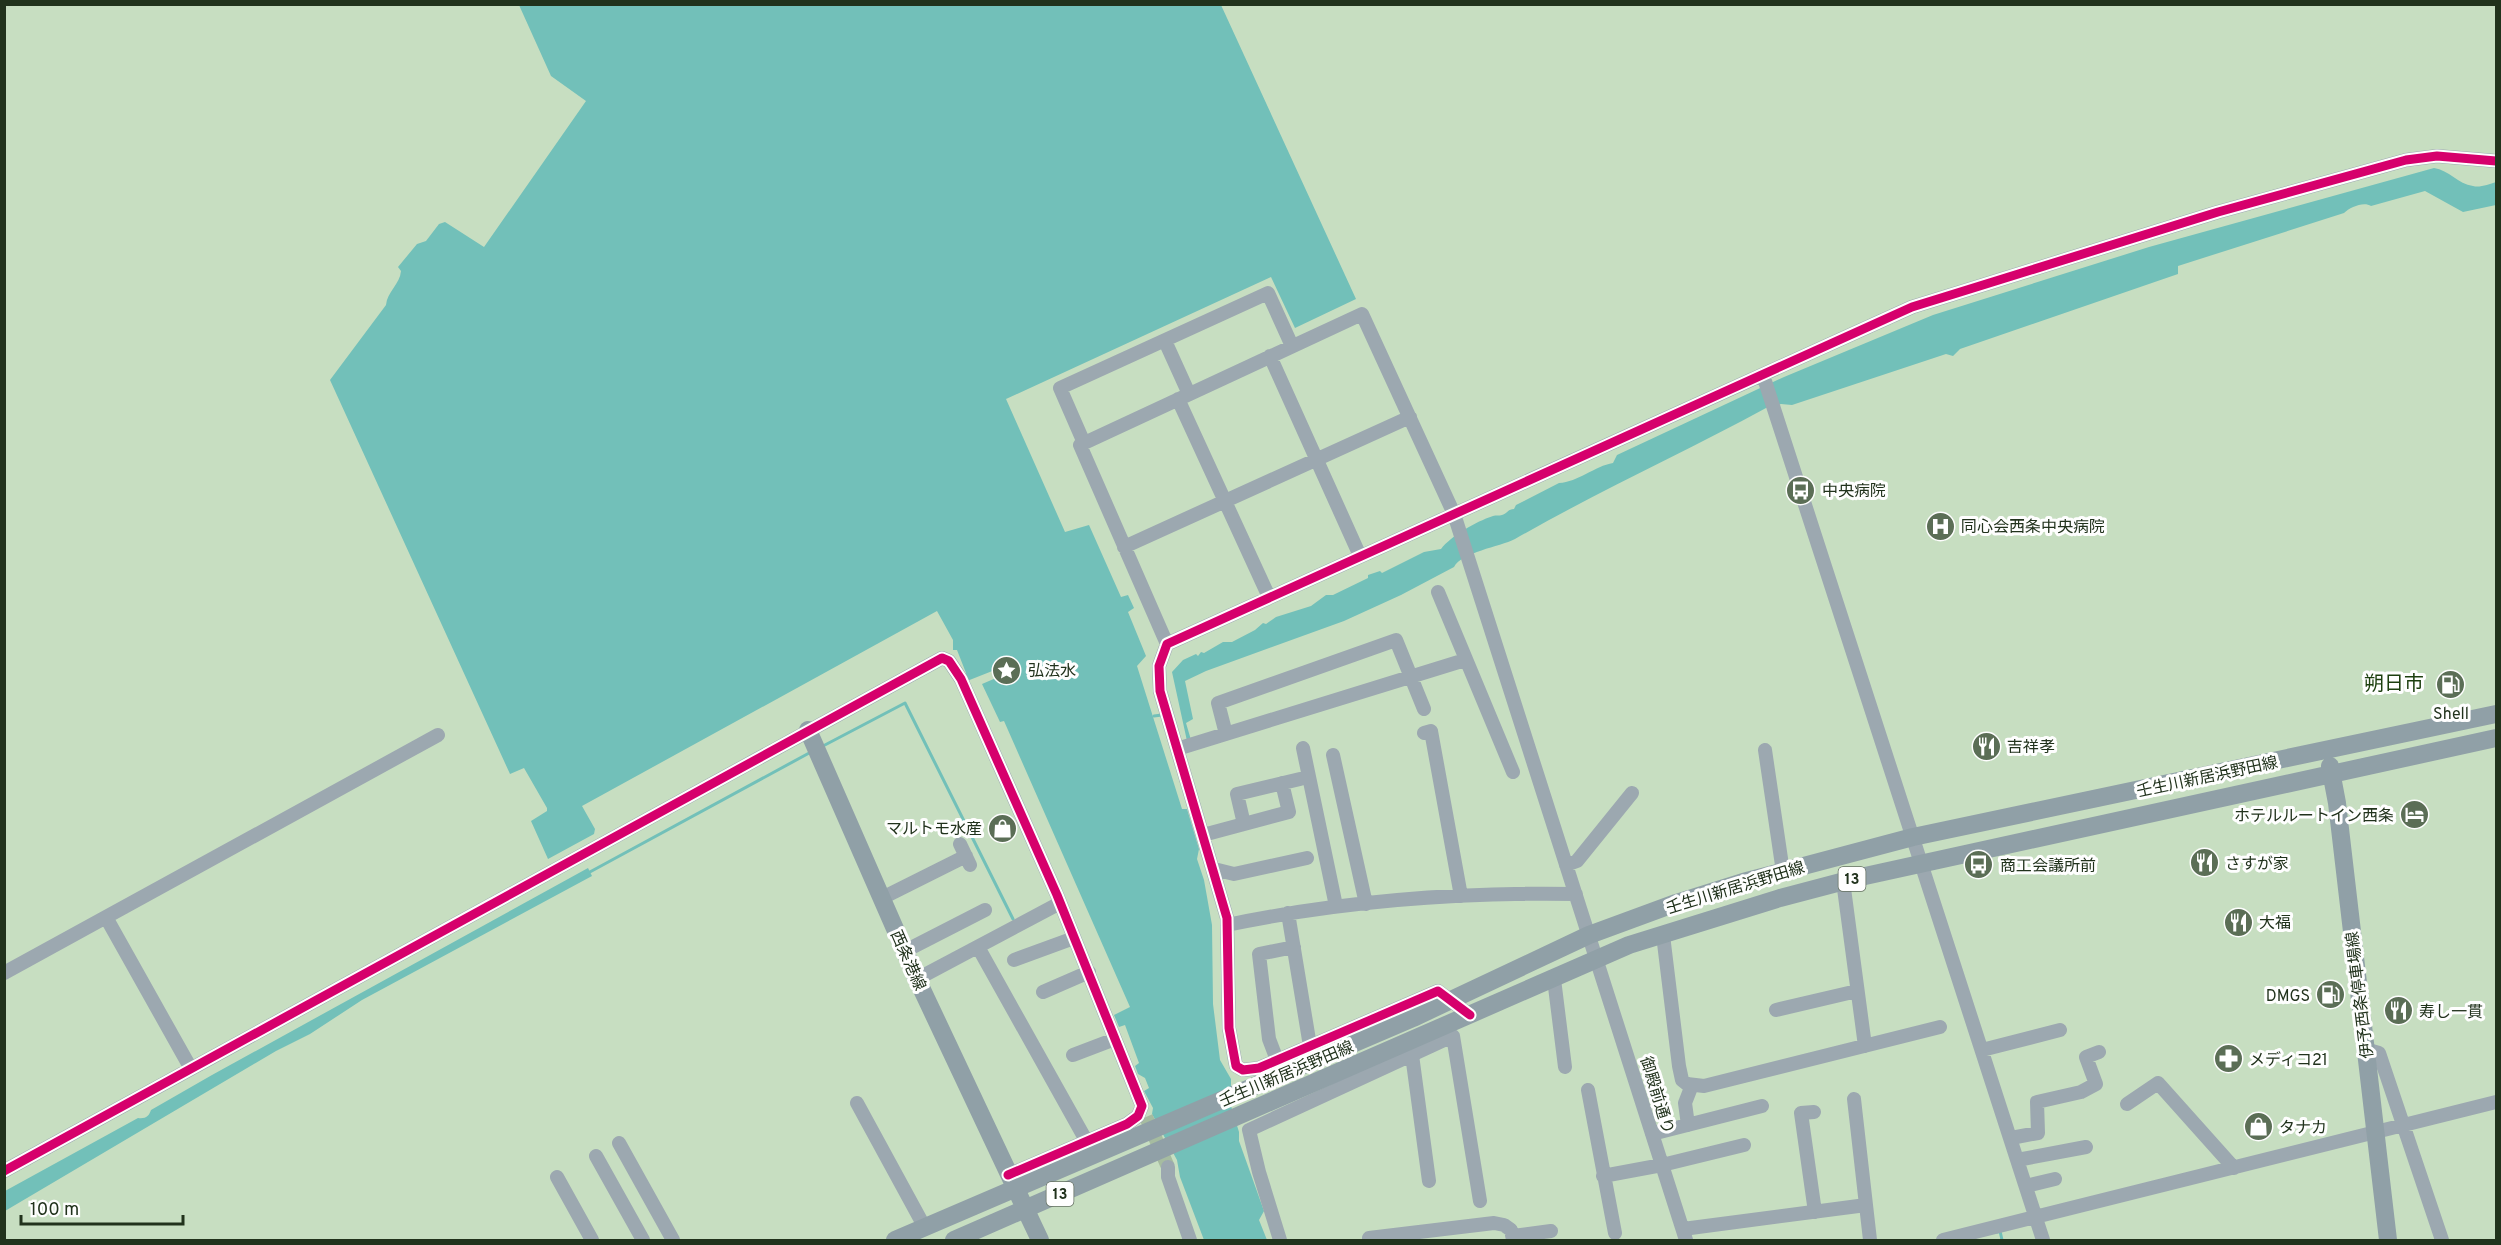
<svg xmlns="http://www.w3.org/2000/svg" width="2501" height="1245" viewBox="0 0 2501 1245" font-family="Overpass,'Noto Sans JP',sans-serif">
<rect width="100%" height="100%" fill="#c7dec1"/>
<path fill="#72c0b9" d="M519,5H1221L1356,299L1295,328L1271,277L1006,399L1065,532L1089,525L1121,597L1128,595L1134,608L1128,612L1146,656L1137,666L1182,809H1187L1199,849L1197,859L1204,880L1212,925L1213,1004L1220,1060L1231,1079V1106L1239,1132V1141L1264,1211L1259,1220L1267,1240H1204L1180,1177L1177,1160L1152,1114L1153,1108L1144,1091L1149,1088L1145,1078L1138,1074L1135,1066L1139,1063L1125,1025L1119,1027L1114,1015L1130,1007L1004,721L1000,722L982,684L1003,675L1004,678L1015,673L1019,665L1014,658L1005,666L967,681L966,673L957,650H953V640L937,611L582,806L595,829L594,834L548,859L531,821L547,811V808L524,768L510,774L330,380L386,305C387,292 400,284 401,271L398,267L417,244L426,241L439,224L445,222L484,247L586,101L551,76Z
M2434,168C2449,170 2458,184 2473,186C2480,188 2489,184 2496,182V205L2463,212L2425,191L2371,206C2364,201 2350,207 2344,213L2178,266V274L1960,349L1953,356L1946,354L1792,405L1781,404L1766,408C1683,453 1597,492 1515,539C1499,547 1462,552 1454,567L1401,595L1344,621L1206,671L1185,681L1193,719L1186,723L1191,740L1187,741L1172,672L1183,660L1196,654L1198,656L1201,652L1204,653L1223,642H1232L1255,630L1263,623L1266,624L1276,617L1311,606L1326,595H1333L1368,578V575L1380,571L1382,573L1424,552L1441,549C1451,536 1475,522 1493,516C1496,515 1499,516 1502,515C1508,513 1508,509 1514,509L1516,505L1559,483C1578,482 1595,466 1613,463L1617,455L1784,377L1933,315L2149,247Z
M588,868L592,876L362,1000L310,1034L276,1051L5,1211V1191L138,1118C146,1119 149,1116 151,1110L212,1075Z"/>
<g fill="none" stroke-linecap="round" stroke-linejoin="round">
<path stroke="#72c0b9" stroke-width="3" d="M1154,716L1162,715
M823,746L905,703L1013,919
M588,873L811,752
M1997,1232L2000,1231L2002,1240"/>
<path stroke="#a6bca0" stroke-width="14" stroke-dasharray="14 7" stroke-linecap="butt" d="M1146,1117L1168,1167"/>
<path stroke="#9ca8b0" stroke-width="14" d="M1165,341L1189,394
M1270,356L1360,556
M1763,375L2043,1240
M1178,399L1269,597
M1084,443L1060,388L1268,293L1292,346
M1124,547L1410,417
M1438,592L1513,772
M1167,644L1080,445L1362,314L1454,514L1686,1240
M1424,733L1431,731L1461,896
M1226,734L1218,703L1396,640L1424,709
M1303,748L1336,906
M1177,749L1465,660
M1765,750L1783,872
M1333,755L1366,904
M1244,824L1237,794L1300,779
M1203,835L1289,812L1282,783
M960,844L970,865
M1566,865L1577,861L1632,793
M1214,869L1234,874L1307,858
M1843,881L1865,1046
M882,898L966,856
M1288,913L1310,1046
M107,919L190,1067
M1227,925C1342,901 1459,892 1576,894
M1663,935L1679,1066L1682,1080L1687,1084L1704,1086L1940,1027
M978,947L1087,1142
M905,951L985,910
M1014,960L1074,938
M4,973L438,735
M917,979L1060,903
M1554,979L1565,1067
M1043,992L1089,972
M1776,1010L1857,991
M1470,1015L1438,991L1259,1068L1243,1070L1236,1066L1229,1028L1227,918L1160,691L1159,666L1167,644L1912,307L2218,212L2406,160L2437,156L2496,161
M2365,1049L2379,1053L2442,1240
M1982,1050L2060,1030
M1073,1055L1115,1039
M1412,1055L1429,1181
M1277,1060L1269,1039L1259,954L1294,947
M1588,1090L1615,1233
M1854,1099L1866,1205
M857,1103L924,1226
M2127,1104L2158,1083L2234,1168
M1814,1112L1801,1113L1815,1212
M1688,1125L1685,1103L1692,1085
M1652,1134L1762,1106
M2011,1138L2038,1133L2037,1102L2081,1092L2096,1084L2086,1057L2099,1052
M619,1143L673,1240
M596,1156L643,1240
M2017,1160L2086,1147
M1168,1167V1177L1190,1240
M4,1171L942,658L949,661L961,679L1057,895L1142,1106L1138,1116L1127,1124L1008,1175
M1603,1176L1662,1165L1744,1145
M557,1177L592,1240
M2026,1186L2055,1179
M1683,1229L1866,1205L1870,1240
M1513,1236L1551,1231
M1369,1238L1494,1223L1504,1225L1511,1230L1513,1240
M1280,1240L1259,1172L1249,1130L1453,1036L1480,1201
M1943,1240L2496,1102"/>
<path stroke="#90a0a7" stroke-width="18" d="M808,730L917,979L1040,1240
M2330,766L2337,803L2388,1240
M895,1240L1413,1018L1589,935L1676,903L1743,882L1913,837L2496,714
M954,1240L1629,945L1780,898L1856,878L2496,738"/>
<defs>
<path id="cycleway" d="M1470,1015L1438,991L1259,1068L1243,1070L1236,1066L1229,1028L1227,918L1160,691L1159,666L1167,644L1912,307L2218,212L2406,160L2437,156L2496,161
M4,1171L942,658L949,661L961,679L1057,895L1142,1106L1138,1116L1127,1124L1008,1175"/>
</defs>
<use href="#cycleway" stroke="#fefefe" stroke-width="13"/>
<use href="#cycleway" stroke="#d6006c" stroke-width="9"/>
</g>
<defs>
<symbol id="bus-disc" viewBox="-11 -11 22 22"><circle r="9.5" fill="#5b6e56" stroke="#fefefe"/><path d="M-5-6H5V4H4V6H2V4H-2V6H-4V4H-5ZM-3.5-4V0h7V-4ZM-3.5 1.2v1.5H-2V1.2ZM2 1.2v1.5H3.5V1.2Z" fill="#fff"/></symbol>
<symbol id="hospital-disc" viewBox="-11 -11 22 22"><circle r="9.5" fill="#5b6e56" stroke="#fefefe"/><path d="M-5-5h3v3.5h4V-5h3V5h-3V1.5h-4V5h-3Z" fill="#fff"/></symbol>
<symbol id="sight-disc" viewBox="-11 -11 22 22"><circle r="9.5" fill="#5b6e56" stroke="#fefefe"/><path d="M0-6L1.8-2.2L6-1.7L2.9 1.2L3.7 5.4L0 3.3L-3.7 5.4L-2.9 1.2L-6-1.7L-1.8-2.2Z" fill="#fff"/></symbol>
<symbol id="fuel-disc" viewBox="-11 -11 22 22"><circle r="9.5" fill="#5b6e56" stroke="#fefefe"/><path d="M-5.5-6h7V0h2V4h1.3V-2.5L3-4.5l.8-.8L6-3V5H2.5V1h-1V6h-7ZM-4.2-4.7v3.2H.2V-4.7Z" fill="#fff"/></symbol>
<symbol id="restaurant-disc" viewBox="-11 -11 22 22"><circle r="9.5" fill="#5b6e56" stroke="#fefefe"/><path d="M-5-6h1v4h1v-4h1v4h1v-4h1v5L-1.5 .5V6h-2V.5L-5-1ZM5-6V6H3V1.5H1.5Q1.5-4 5-6Z" fill="#fff"/></symbol>
<symbol id="hotel-disc" viewBox="-11 -11 22 22"><circle r="9.5" fill="#5b6e56" stroke="#fefefe"/><path d="M-6-4.5h1.5V1H6V5H4.5V3h-9V5H-6ZM-4 0a1.8 1.8 0 1 1 3.6 0ZM.5 0V-2.5h3Q6-2.5 6 0Z" fill="#fff"/></symbol>
<symbol id="shop-disc" viewBox="-11 -11 22 22"><circle r="9.5" fill="#5b6e56" stroke="#fefefe"/><path d="M-5-2.5h2.3a2.7 3.5 0 0 1 5.4 0H5L5.5 6h-11ZM-1.5-2.5h3a1.5 2.3 0 0 0-3 0Z" fill="#fff"/></symbol>
<symbol id="pharmacy-disc" viewBox="-11 -11 22 22"><circle r="9.5" fill="#5b6e56" stroke="#fefefe"/><path d="M-2-6h4v4h4v4h-4v4h-4v-4h-4v-4h4Z" fill="#fff"/></symbol>
</defs>
<g fill-rule="evenodd">
<use href="#bus-disc" x="1784" y="474" width="33" height="33"/>
<use href="#hospital-disc" x="1924" y="510" width="33" height="33"/>
<use href="#sight-disc" x="990" y="654" width="33" height="33"/>
<use href="#fuel-disc" x="2434" y="668" width="33" height="33"/>
<use href="#restaurant-disc" x="1970" y="730" width="33" height="33"/>
<use href="#hotel-disc" x="2398" y="798" width="33" height="33"/>
<use href="#shop-disc" x="986" y="812" width="33" height="33"/>
<use href="#restaurant-disc" x="2188" y="846" width="33" height="33"/>
<use href="#bus-disc" x="1962" y="848" width="33" height="33"/>
<use href="#restaurant-disc" x="2222" y="906" width="33" height="33"/>
<use href="#fuel-disc" x="2314" y="978" width="33" height="33"/>
<use href="#restaurant-disc" x="2382" y="994" width="33" height="33"/>
<use href="#pharmacy-disc" x="2212" y="1042" width="33" height="33"/>
<use href="#shop-disc" x="2242" y="1110" width="33" height="33"/>
</g>
<g text-anchor="middle" stroke-width="6" stroke-linejoin="round" paint-order="stroke">
<g fill="#fefefe" stroke="#636f60" stroke-width="1.5">
<rect x="1838.5" y="867" width="27" height="24" rx="4.5"/>
<rect x="1046.5" y="1182" width="27" height="24" rx="4.5"/>
</g>
<g font-size="15" font-weight="bold" fill="#21321c">
<text x="1852" y="884">13</text>
<text x="1060" y="1199">13</text>
</g>
<g font-size="16" fill="#21321c" stroke="#fefefe" text-anchor="start">
<text x="1822" y="496">中央病院</text>
<text x="1961" y="532">同心会西条中央病院</text>
<text x="1028" y="676">弘法水</text>
<text x="2451" y="719" text-anchor="middle">Shell</text>
<text x="2007" y="752">吉祥孝</text>
<text x="2394" y="821" text-anchor="end">ホテルルートイン西条</text>
<text x="982" y="834" text-anchor="end">マルトモ水産</text>
<text x="2225" y="869">さすが家</text>
<text x="2000" y="871">商工会議所前</text>
<text x="2259" y="928">大福</text>
<text x="2310" y="1001" text-anchor="end">DMGS</text>
<text x="2419" y="1017">寿し一貫</text>
<text x="2249" y="1065">メディコ21</text>
<text x="2279" y="1133">タナカ</text>
</g>
<g font-size="16" fill="#21321c" stroke="#fefefe">
<text transform="translate(2207 776) rotate(-12)" y="6">壬生川新居浜野田線</text>
<text transform="translate(1735 887) rotate(-17)" y="6">壬生川新居浜野田線</text>
<text transform="translate(909 960) rotate(66)" y="6">西条港線</text>
<text transform="translate(2359 995) rotate(-97)" y="6">伊予西条停車場線</text>
<text transform="translate(1286 1073) rotate(-23)" y="6">壬生川新居浜野田線</text>
<text transform="translate(1658 1095) rotate(73)" y="6">御殿前通り</text>
</g>
<g font-size="20" fill="#1c3f0e" stroke="#fefefe">
<text x="2394" y="690">朔日市</text>
</g>
</g>
<rect width="2501" height="1245" fill="none" stroke="#21321c" stroke-width="12"/>
<path d="M21 1215v9h162v-9" fill="none" stroke="#21321c" stroke-width="3"/>
<text x="30" y="1215" font-size="18" fill="#21321c" stroke="#fefefe" stroke-width="4.5" paint-order="stroke">100 m</text>
</svg>
